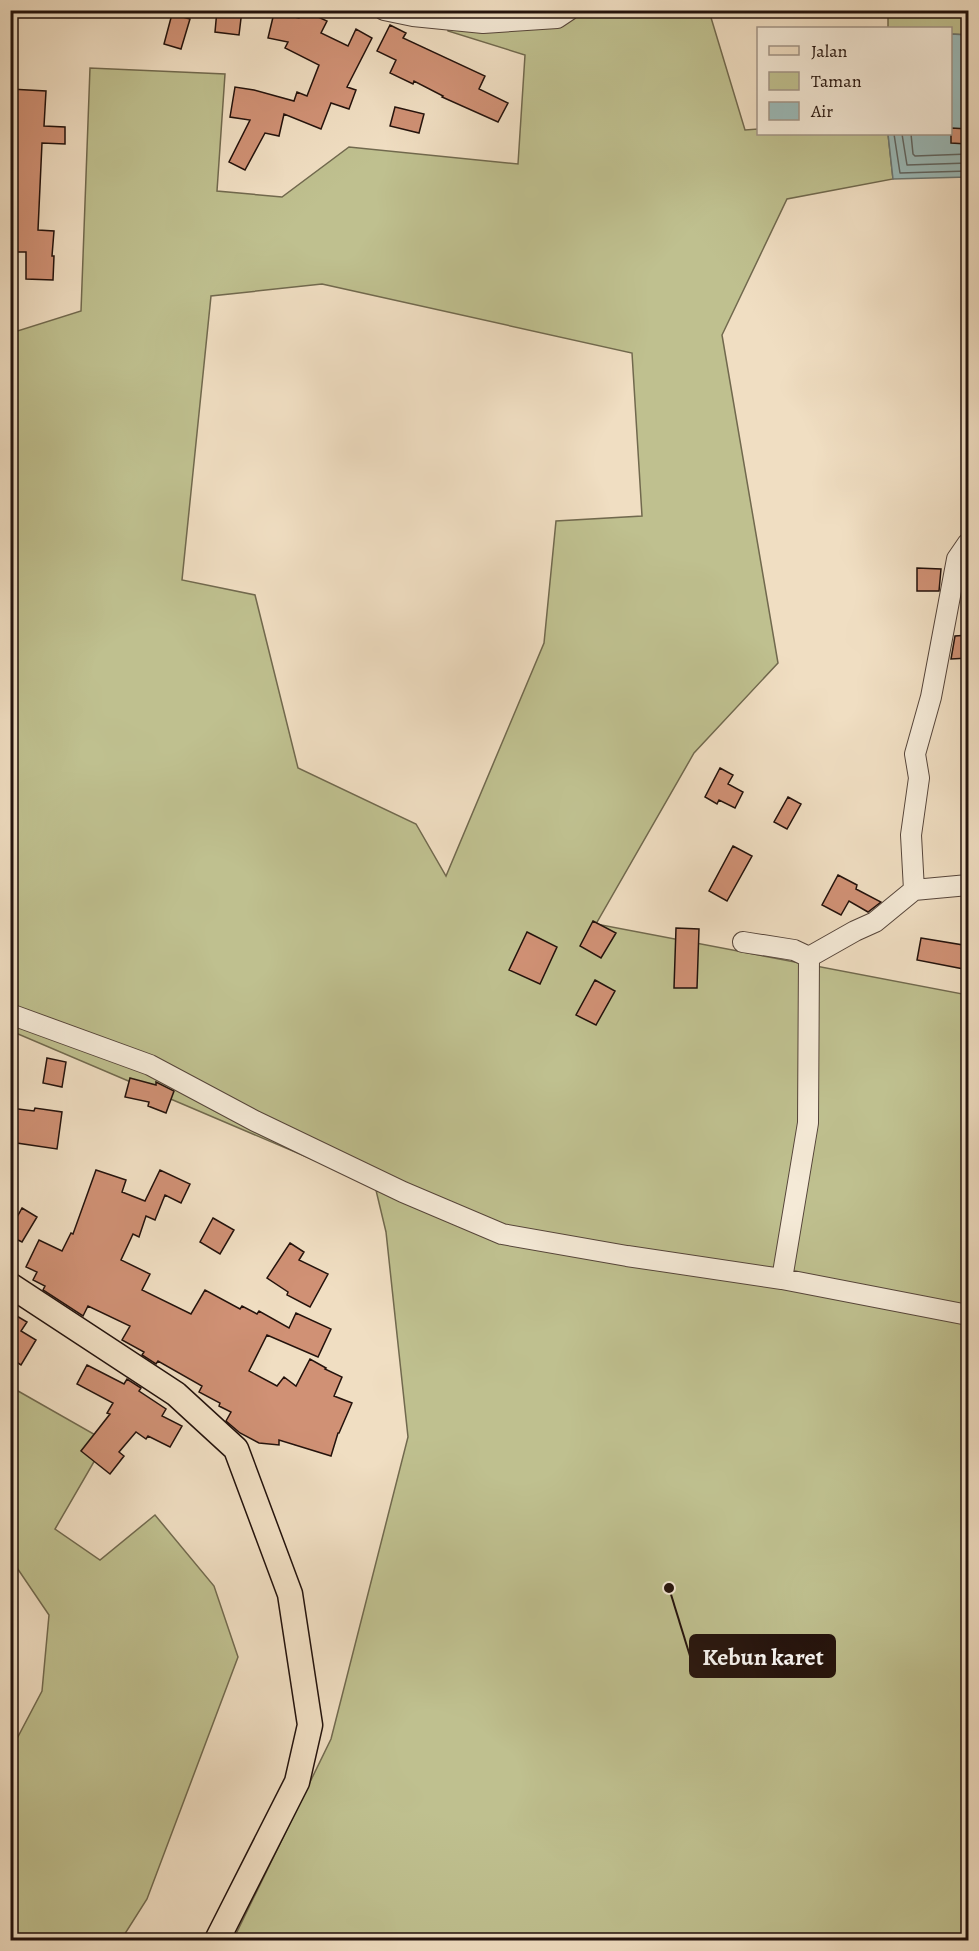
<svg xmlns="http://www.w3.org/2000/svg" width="979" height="1951" viewBox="0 0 979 1951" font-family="Alegreya,serif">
<rect width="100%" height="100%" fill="#f0dec2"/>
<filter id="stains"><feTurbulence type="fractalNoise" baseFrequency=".00333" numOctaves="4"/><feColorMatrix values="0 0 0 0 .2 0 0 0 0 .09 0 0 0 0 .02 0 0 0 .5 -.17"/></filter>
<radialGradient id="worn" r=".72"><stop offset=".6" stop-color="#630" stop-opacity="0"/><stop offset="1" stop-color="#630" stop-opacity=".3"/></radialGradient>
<path fill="#bfc08f" stroke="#71694e" stroke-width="1.5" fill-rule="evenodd" d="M447,11H709L745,130L758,129V134H888L893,179L787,199L722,335L778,663L694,753L596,924L968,995V1940H233L331,1739L408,1437L386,1232L375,1186L11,1031V333L81,311L90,68L225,74L217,191L282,197L349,147L518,164L525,55L448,31ZM322,284L632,353L642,516L556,521L544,643L446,876L416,824L298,768L255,595L182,580L211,296Z
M888,11H968V35L951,34L950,28H888Z
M11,1387L106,1441L55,1529L100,1560L155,1515L214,1586L238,1657L147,1899L121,1940H11V1750L42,1691L49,1615L11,1559Z"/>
<path fill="#9bbbba" stroke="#6b7774" stroke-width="1.5" d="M951,34L968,35V177L893,179L888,134H950Z"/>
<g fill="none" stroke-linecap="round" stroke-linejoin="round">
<path stroke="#5f6663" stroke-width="1.5" d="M894,134L900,173L968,171
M902,134L907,165L968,163
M911,134L913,154L915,156L968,154"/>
</g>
<path fill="#d09175" stroke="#23120c" stroke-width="1.5" d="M217,10H242L239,35L215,32Z
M303,10L327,21L321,33L348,46L356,29L372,38L347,87L356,90L349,109L331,103L321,129L284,114L279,136L265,133L245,170L229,162L250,120L230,117L235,87L254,90L294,101L297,92L307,96L319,65L285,48L288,42L268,38L274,13L299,18Z
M172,14L190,19L181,49L164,44Z
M390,25L406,33L403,38L485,76L479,89L508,103L498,122L442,97L443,96L414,81L413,84L390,73L396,60L377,51Z
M10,89L46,91L44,126L65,127V144L42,143L38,230L54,231L52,256H54L53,280L26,279V252H10L13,116H10Z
M395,107L424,114L419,133L390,126Z
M951,128L968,129L967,144L951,143Z
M917,568L941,569L939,591H917Z
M969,635V658L951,659L955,636Z
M720,768L733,775L728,784L743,792L735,808L719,800L717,804L705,797Z
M788,797L801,804L787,829L774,822Z
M733,846L752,856L727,901L709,891Z
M838,875L857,885L856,889L881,902L868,912L849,901L841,915L822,905Z
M593,921L616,933L601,958L580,946Z
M676,928L699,929L697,988H674Z
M527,932L557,947L540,984L509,970Z
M921,938L969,946V970L917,960Z
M595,980L615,991L596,1025L576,1015Z
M47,1058L66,1062L62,1087L43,1083Z
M130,1078L156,1085V1082L174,1091L166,1113L148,1106L149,1102L125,1097Z
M10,1108L34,1111L35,1108L62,1112L57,1149L10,1142Z
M96,1170L126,1180L122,1192L145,1201L160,1170L190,1184L181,1203L165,1195L155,1220L146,1216L139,1237L133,1234L121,1260L150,1274L142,1290L191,1314L205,1290L240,1309L242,1306L257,1314L259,1311L289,1328L296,1313L331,1329L318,1357L267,1335L249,1371L277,1386L284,1377L296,1386L310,1359L326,1368L325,1369L342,1377L334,1396L352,1403L339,1433H338L331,1456L279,1440V1445L259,1443L240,1433L226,1421L231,1412L219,1406L220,1403L199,1392L202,1386L158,1361L156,1364L142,1355L144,1352L122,1340L130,1326L88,1306L83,1316L43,1290L45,1286L33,1280L37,1272L26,1267L39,1240L62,1251L71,1233L73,1234Z
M22,1208L37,1217L22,1242L10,1236V1214L17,1217Z
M213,1218L234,1230L220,1254L200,1242Z
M290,1243L304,1252L299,1260L328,1274L310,1307L287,1295L288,1292L267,1278Z
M10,1312L27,1322L21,1331L36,1340L21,1365L10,1358Z
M87,1365L124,1384L127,1379L141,1388L139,1391L166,1409L162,1416L182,1426L170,1447L148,1436L146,1439L136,1432L119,1452L124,1456L110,1474L81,1451L110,1414L107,1413L113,1403L77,1384Z"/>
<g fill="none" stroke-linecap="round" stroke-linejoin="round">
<defs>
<path id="minor" d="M384,10L413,16L483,23L557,18L569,10
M914,890L911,835L919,778L915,754L931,697L957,559L968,543
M743,942L794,950L809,957L855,931L875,922L914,890L968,885
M10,1014L150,1065L255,1121L403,1192L502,1234L627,1256L782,1279L968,1315
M782,1279L808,1123L809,957"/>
<path id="major" d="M10,1285L176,1394L236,1449L290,1594L310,1725L297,1782L217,1940"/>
</defs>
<use href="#minor" stroke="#56453a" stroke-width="22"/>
<use href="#major" stroke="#23120c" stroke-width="27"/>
<use href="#minor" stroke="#f5ead7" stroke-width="20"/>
<use href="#major" stroke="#f0dec2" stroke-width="24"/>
</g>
<path fill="none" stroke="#23120c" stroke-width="2" d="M669 1588L690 1656"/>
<circle fill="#23120c" stroke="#f5ead7" stroke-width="2" cx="669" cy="1588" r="6"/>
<rect fill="#23120c" stroke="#23120c" stroke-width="2" x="690" y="1635" width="145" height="42" rx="6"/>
<g font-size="24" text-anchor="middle" font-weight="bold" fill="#fff">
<text x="763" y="1665">Kebun karet</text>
</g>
<rect width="979" height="1951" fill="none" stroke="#f0dec2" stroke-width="36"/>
<rect x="12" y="12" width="955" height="1927" fill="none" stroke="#23120c" stroke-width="3"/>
<rect x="18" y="18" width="943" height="1915" fill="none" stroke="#23120c" stroke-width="1.5"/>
<rect x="757" y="27" width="195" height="108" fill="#f5ead7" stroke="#a19486" stroke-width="1.5"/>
<rect x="769" y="46" width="30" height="9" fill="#f0dec2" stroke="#a19486" stroke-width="1.5"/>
<text x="811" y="57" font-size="18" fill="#23120c">Jalan</text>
<rect x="769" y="72" width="30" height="18" fill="#bfc08f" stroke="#a19486" stroke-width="1.5"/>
<text x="811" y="87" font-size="18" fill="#23120c">Taman</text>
<rect x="769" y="102" width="30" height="18" fill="#9bbbba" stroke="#a19486" stroke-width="1.5"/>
<text x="811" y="117" font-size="18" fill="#23120c">Air</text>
<rect width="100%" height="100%" filter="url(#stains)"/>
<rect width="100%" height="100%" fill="url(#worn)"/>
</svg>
